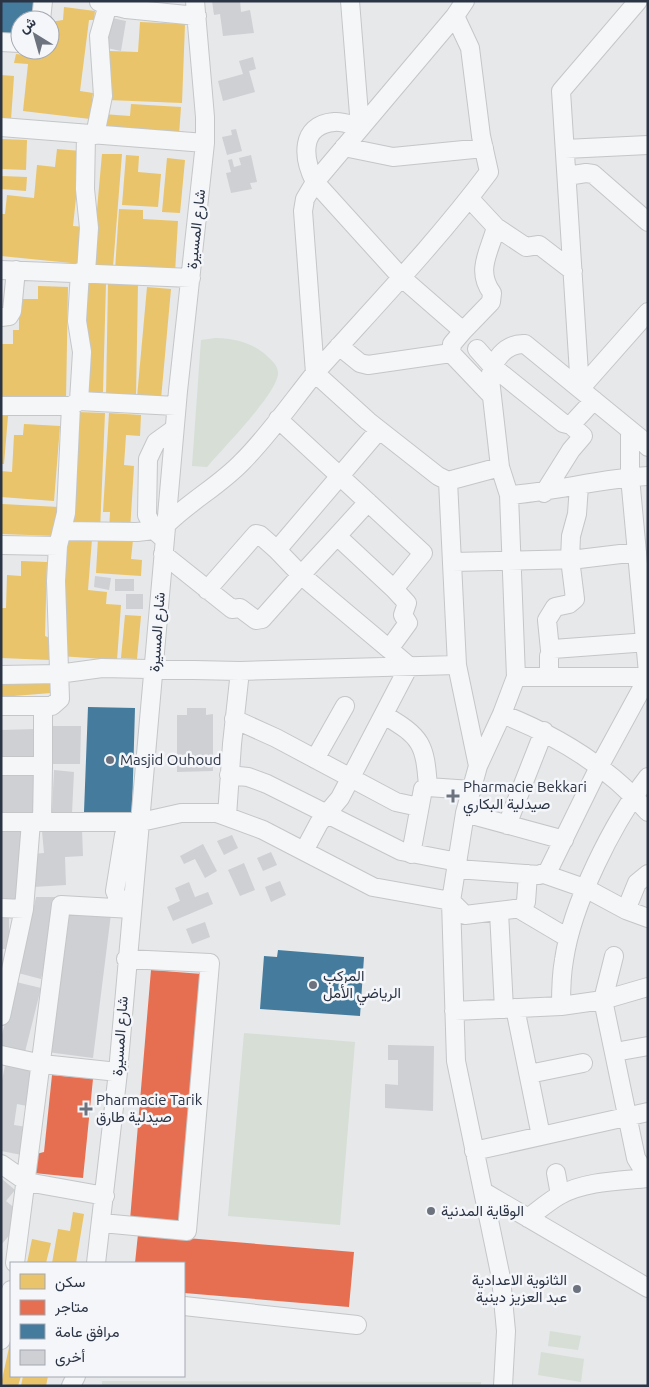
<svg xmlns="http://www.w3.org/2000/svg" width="649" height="1387" viewBox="0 0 649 1387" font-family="Ubuntu,Vazirmatn,sans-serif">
<rect width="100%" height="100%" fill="#e6e8ea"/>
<path fill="#d6ded6" d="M216,338C235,339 251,342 266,355C271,360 278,365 278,373C278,393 222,449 207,467L192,466L201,340Z
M244,1033L355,1042L340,1225L228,1216Z
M550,1331L581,1336L578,1350L548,1346Z
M541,1352L584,1359L581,1382L538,1375Z
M102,1381L481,1382V1386H102Z"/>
<path fill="#e9c46a" d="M64,7L95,11L94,20H89L80,91L93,93L90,119L23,111L28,64L14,63L16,54L43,57L44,50H50V22L63,20Z
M140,22L185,24L182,103L108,100L110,51L138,52Z
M1,75L14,76L11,120L1,119Z
M131,104L181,107L179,135L101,128L103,114L130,116Z
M1,139L27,140L26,170L1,169Z
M57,149L81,151L73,226L85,227L81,264L1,256V214H5L7,195L34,198L37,165L55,167Z
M102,154H122L113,267L92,265Z
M126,155L139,156L138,172L161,174L158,207L122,205Z
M167,158L185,160L180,213L162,212Z
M1,176L27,177L26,191L1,189Z
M119,209L143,210V219L178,221L175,273L115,270Z
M86,283H106L103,392H83Z
M108,283L138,284L136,397L106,396Z
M38,286L68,287L66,399L1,398V344H13V330H19V299H38Z
M147,287L171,289L161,399L137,397Z
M77,412L105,413L100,531L72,530Z
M109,413L141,415L140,436L126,435L124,465L134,466L130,531L109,530L110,512H103Z
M1,415L8,416L4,464H1Z
M24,424L60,426L54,501L1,497V471L12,472L14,435H23Z
M2,504L59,507L58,536L1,534Z
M68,538L92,539L88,590L107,592L106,604L121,605L117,660L60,656Z
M98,538L133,540L131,559L142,560L141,576L96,573Z
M21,561L47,562L45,636L50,638V660L1,658V608H6L7,575L21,576Z
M125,615L141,616L137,659L121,658Z
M50,675L51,693L1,697V678Z
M73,1212L84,1214L76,1263H52L58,1229L70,1231Z
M32,1239L51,1243L46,1263H27Z
M10,1343L11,1376H21L18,1386L1,1384Z
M23,1376H48L46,1386H21Z"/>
<path fill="#e76f51" d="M151,970L202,974L181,1224L130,1220Z
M52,1075L93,1079L83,1178L34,1173L36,1154L44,1152Z
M138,1234L354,1252L349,1307L184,1293V1263H135Z"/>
<path fill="#457b9d" d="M1,1H37L36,20H20V33H1Z
M88,707L135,708L132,813L84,812Z
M278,950L364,957L360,1016L260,1009L264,956L277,957Z"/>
<path fill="#ced0d3" d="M212,1H240L241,12L250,10L254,33L223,36L220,14L214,15Z
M112,18L126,21L121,51L107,48Z
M253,57L256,69L249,71L255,92L223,101L218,81L243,74L239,61Z
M236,129L242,151L227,155L222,137L232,135L231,130Z
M251,155L257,182L250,183L252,189L231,193L226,173L231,172L228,160L232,159L234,167L241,165L239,158Z
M95,576L111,578L109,590L94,587Z
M115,579H134V591H115Z
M126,594H143V609H126Z
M187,708H206V715L213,714V771L177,772V715H187Z
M53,726H81L80,764H53Z
M36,729L37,760L1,761V730Z
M1,770L41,771L39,815L1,814Z
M54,770L74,772L72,813L52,812Z
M82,829L83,856L65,857L66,885L33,887L31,854L44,853L42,831Z
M1,832H21V900H1Z
M232,835L238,848L224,855L217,841Z
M203,844L217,871L205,878L195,859L184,864L180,856Z
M271,852L277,865L263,871L257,858Z
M244,863L255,890L240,896L228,870Z
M280,881L286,895L271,902L265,887Z
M189,882L195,897L208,892L213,904L173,921L167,907L180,901L175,888Z
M36,897H61L41,979L18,973Z
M65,908L111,914L93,1058L47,1052Z
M1,914H9V949H1Z
M205,922L210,937L192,944L186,929Z
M16,982L41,988L25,1052L1,1046V1038Z
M388,1045L434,1046L433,1111L385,1108V1084L398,1085V1060H388Z
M5,1065L38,1071L32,1107L17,1104L14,1125L27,1127L22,1155L1,1151V1086Z
M1,1178L15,1190L6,1201L22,1214L10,1228L13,1231L1,1245Z"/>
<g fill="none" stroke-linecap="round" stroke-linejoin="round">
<defs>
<path id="minor" d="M350,1L360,127C352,125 342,121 334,122C299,125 303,159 315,182L401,277L463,331L452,344L451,353L492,396
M99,2L126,9L197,16
M455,16L470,48L481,136L489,172C436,243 374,307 315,373L368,421L438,476L448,481L500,467
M41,20L43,1
M1,42L20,43
M1,127L205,143
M95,135L103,96L99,36L109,1
M344,147L393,157L484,148
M565,149L648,145
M567,176L586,173L593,174L648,222
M496,227L526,247L539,245L573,271
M1,270L191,278
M86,272L89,228L85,189L86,135
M1,317L9,316L12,311L16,270
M463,331L491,302L492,293C475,270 490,251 496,227L469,198
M339,346L360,363L368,365L451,353
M477,349L492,366L563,423L571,425L594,400
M580,389L561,91L638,1
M580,389L648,312
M79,401L176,406
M1,406H71
M278,419L423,553L394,589L407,603L403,615L408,623L389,649L409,666L340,798L319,823L304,851
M630,430V477L648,673
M648,447L640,438L525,344C505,343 492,361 490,379L500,467L509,495C555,492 601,478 648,476
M448,481L457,665L478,766
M544,493L571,450L583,436L571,425
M368,502L337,536L394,589
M166,525C190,501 219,486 242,462C269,435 291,403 315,373L303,211L305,199L315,182L455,16L465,1
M63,531L137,532L154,530
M337,536L301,575L277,550L379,430
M164,539L154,530L147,515L148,459L156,442L174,429
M1,545L58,546
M163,554L232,609L240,608L256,620L262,619L301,575L389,649
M452,562L579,559L637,552
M207,590L256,534L260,535L277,550
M550,650L547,620L555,607L569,604L575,599L570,559L571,536L577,514L579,486
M1,675L58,674L102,668L240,671L457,665
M516,677H648
M549,677V656L553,649L648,642
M1,706H52L60,699L56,581L58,546L66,513L71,406L79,401L82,352L77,321L80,272
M502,714C558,736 608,766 648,812
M384,715C422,737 425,744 428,787
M234,719L276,738L396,802L419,807
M315,759L345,706
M1,766H43V706
M229,775L248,777L267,784L401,851L458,862
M465,813L564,840
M227,816L232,744L240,671
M1,822H141L181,813H217L263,830L373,887L451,901L465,915L522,908L526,902L528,874
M42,822L43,766
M507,825L544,731
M411,854L423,789L428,787L471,790
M457,869L539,875L548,871L600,765L648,677
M544,874L587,889L626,910L648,918
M1,908L24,909
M122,908L115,891L124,835L131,822
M519,909L568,938
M626,910L637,883L648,874
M499,912L504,1009
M614,956L603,1000L636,1158L648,1178
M561,1006C561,991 561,976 564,960C572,904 613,822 648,777
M515,1008L541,1136
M454,1011L561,1006L603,1000L648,987
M1,1016L24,909L31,822
M615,1052L648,1046
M1,1055L42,1064L118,1072
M529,1074L583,1063
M474,1151L648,1112
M1,1164L27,1182L105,1196
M556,1173L560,1195
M484,1192L648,1288
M528,1218C539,1210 549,1201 560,1195C586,1181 619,1181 648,1178
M102,1223L187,1231L210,963L126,959
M15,1263L61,905L132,909
M96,1263L118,1072L178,391L205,143V117L195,1
M184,1306L357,1325
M1,1340L11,1290
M71,1386L76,1376
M503,1386L506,1331L501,1278L456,1061L451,901L465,813L478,766L502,714L516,677L509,495"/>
</defs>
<use href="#minor" stroke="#c4c6c8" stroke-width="20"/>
<use href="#minor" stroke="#f5f6f7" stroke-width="18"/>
</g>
<g fill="#6c737f" stroke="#f4f6f9" stroke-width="2">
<circle cx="110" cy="760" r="5"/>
<path d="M450.5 788.5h5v5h5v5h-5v5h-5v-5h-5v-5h5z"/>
<circle cx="313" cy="985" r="5"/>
<path d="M83.5 1101.5h5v5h5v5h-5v5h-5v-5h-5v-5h5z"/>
<circle cx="431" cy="1211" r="5"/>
<circle cx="577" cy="1289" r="5"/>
</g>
<g text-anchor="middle" stroke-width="5" stroke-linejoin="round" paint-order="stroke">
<g font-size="15" fill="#2b3445" stroke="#f4f6f9">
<text transform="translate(196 229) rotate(-84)" y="5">شارع المسيرة</text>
<text transform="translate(157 632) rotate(-86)" y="5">شارع المسيرة</text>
<text transform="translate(120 1036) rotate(-86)" y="5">شارع المسيرة</text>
</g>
<g font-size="15" fill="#2b3445" stroke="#f4f6f9" text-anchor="start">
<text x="120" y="765">Masjid Ouhoud</text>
<text x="463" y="792">Pharmacie Bekkari<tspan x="463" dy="17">صيدلية البكاري</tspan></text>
<text x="323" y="981">المركب<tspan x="323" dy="17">الرياضي الأمل</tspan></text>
<text x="96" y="1105">Pharmacie Tarik<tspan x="96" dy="17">صيدلية طارق</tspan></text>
<text x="441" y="1216">الوقاية المدنية</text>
<text x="567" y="1285" text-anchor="end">الثانوية الاعدادية<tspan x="567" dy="17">عبد العزيز دينية</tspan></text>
</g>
</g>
<rect width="649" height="1387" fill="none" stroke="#2b3445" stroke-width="5"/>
<rect x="10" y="1262" width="175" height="115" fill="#f4f6f9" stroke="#a4a8b1"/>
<rect x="20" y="1274" width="25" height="15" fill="#e9c46a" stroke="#a4a8b1"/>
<text x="55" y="1287" font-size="15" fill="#2b3445">سكن</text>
<rect x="20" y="1300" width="25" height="15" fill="#e76f51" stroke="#a4a8b1"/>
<text x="55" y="1312" font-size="15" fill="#2b3445">متاجر</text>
<rect x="20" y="1324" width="25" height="15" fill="#457b9d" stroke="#a4a8b1"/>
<text x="55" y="1337" font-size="15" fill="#2b3445">مرافق عامة</text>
<rect x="20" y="1350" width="25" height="15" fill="#ced0d3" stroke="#a4a8b1"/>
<text x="55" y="1362" font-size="15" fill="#2b3445">أخرى</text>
<g transform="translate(35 35) rotate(323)"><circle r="24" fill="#f4f6f9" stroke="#a4a8b1"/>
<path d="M0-4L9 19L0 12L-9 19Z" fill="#6c737f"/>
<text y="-8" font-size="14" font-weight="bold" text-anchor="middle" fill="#2b3445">ش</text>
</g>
</svg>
